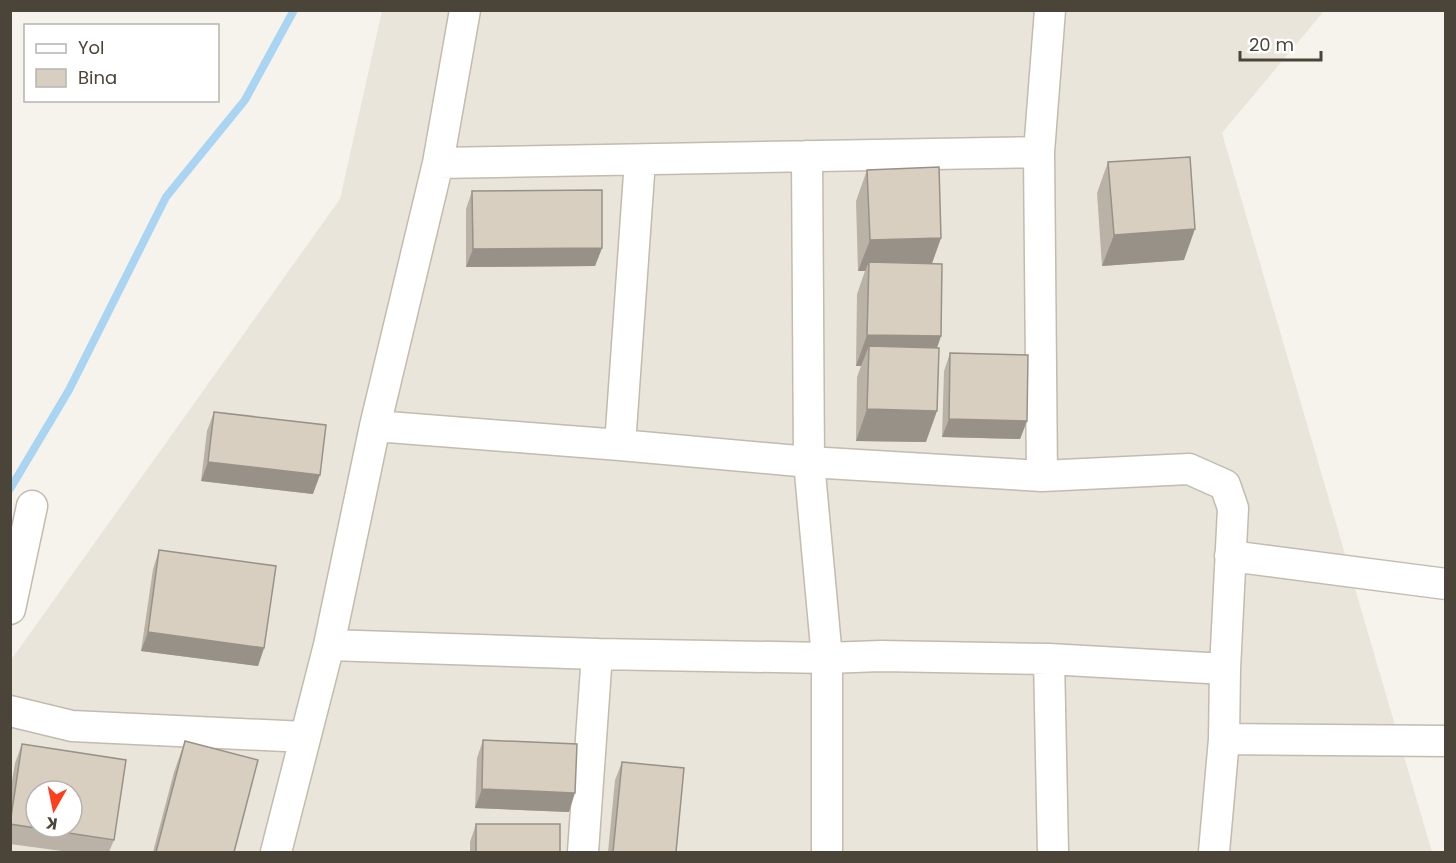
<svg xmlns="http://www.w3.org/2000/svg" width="1456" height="863" viewBox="0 0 1456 863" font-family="Poppins,sans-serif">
<rect width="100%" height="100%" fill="#f6f3ec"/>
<path fill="#eae5da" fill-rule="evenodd" d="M382,11H1324L1222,133L1432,852H11V660L340,199ZM36,791H72V827H36Z"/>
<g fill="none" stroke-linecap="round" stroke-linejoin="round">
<path stroke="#a9d4f2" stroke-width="8" d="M10,489L69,390L166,197L245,100L294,10"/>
<defs>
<path id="minor" d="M807,156L809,462L827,658V852
M438,163L1039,152
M375,426L620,445L809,462L1042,476L1189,469L1225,485L1233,508L1225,669L1224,739L1214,852
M620,445L640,160
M1042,476L1039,152L1050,10
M1230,556L1446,584
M10,609L32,506
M329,645L597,654L827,658L881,656L1049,659L1225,669
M1049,659L1053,852
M10,711L72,726L305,737
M1224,739L1446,741
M276,852L329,645L375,426L438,163L465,10
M583,852L597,654"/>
</defs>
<use href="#minor" stroke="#c2bbae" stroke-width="33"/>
<use href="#minor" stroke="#fff" stroke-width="30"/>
</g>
<path fill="#bab2a6" d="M1108,162L1184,260L1102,266L1097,193Z
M867,170L941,238L932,263L941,336L937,348L926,442L856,441L857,377L861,366H856L857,294L865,271H858L856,201Z
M472,191L602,248L595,266L466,267V209Z
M950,353L1027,421L1020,439L942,437L944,371Z
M214,412L313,494L201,481L207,431Z
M159,550L264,648L258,666L141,651L153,569Z
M483,740L569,812L475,808L477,758Z
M185,741L234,852H153L174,772Z
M22,744L114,840L109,852H69L10,844V793L15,763Z
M622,762L676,852H608L615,780Z
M476,824L560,852H470V842Z"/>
<path fill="#979187" d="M1195,229L1184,260L1102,266L1114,235Z
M941,238L930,269L869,262L865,271H858L870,240Z
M602,248L595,266L466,267L473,249Z
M867,335L941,336L930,367L869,346L861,366H856Z
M867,409L937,411L926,442L856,441Z
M949,419L1027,421L1020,439L942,437Z
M208,462L320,475L313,494L201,481Z
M148,632L264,648L258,666L141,651Z
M482,789L575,793L569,812L475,808Z"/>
<path fill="#d8cfc1" stroke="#979187" stroke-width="1.5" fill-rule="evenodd" d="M1190,157L1195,229L1114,235L1108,162Z
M939,167L941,238L870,240L867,170Z
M602,190V248L473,249L472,191Z
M869,262L942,264L941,336L867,335Z
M869,346L939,348L937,411L867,409Z
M950,353L1028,355L1027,421L949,419Z
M214,412L326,425L320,475L208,462Z
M159,550L276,566L264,648L148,632Z
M483,740L577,744L575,793L482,789Z
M185,741L258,760L234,852H156Z
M22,744L126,760L114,840L10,824ZM36,791H72V827H36Z
M622,762L684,768L676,852H613Z
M476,824H560V852H476Z"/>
<rect width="1456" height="863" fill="none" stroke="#4b4439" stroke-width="24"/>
<rect x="24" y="24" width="195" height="78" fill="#ffffff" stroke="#b7b4b0" stroke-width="1.5"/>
<rect x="36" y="44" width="30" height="9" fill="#ffffff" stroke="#b7b4b0" stroke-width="1.5"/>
<text x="78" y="54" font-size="18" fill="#4b4439">Yol</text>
<rect x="36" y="69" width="30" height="18" fill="#d8cfc1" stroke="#b7b4b0" stroke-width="1.5"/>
<text x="78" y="84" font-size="18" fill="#4b4439">Bina</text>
<g transform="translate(54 809) rotate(189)"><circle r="28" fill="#ffffff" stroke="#b7b4b0" stroke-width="1.5"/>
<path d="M0-4.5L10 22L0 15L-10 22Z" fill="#fc3f1d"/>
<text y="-9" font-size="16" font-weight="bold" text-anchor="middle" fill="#4b4439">K</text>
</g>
<path d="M1240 51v9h81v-9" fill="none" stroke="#4b4439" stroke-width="3"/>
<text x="1249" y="51" font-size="18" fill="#4b4439" stroke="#ffffff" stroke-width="4.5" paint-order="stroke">20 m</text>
</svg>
